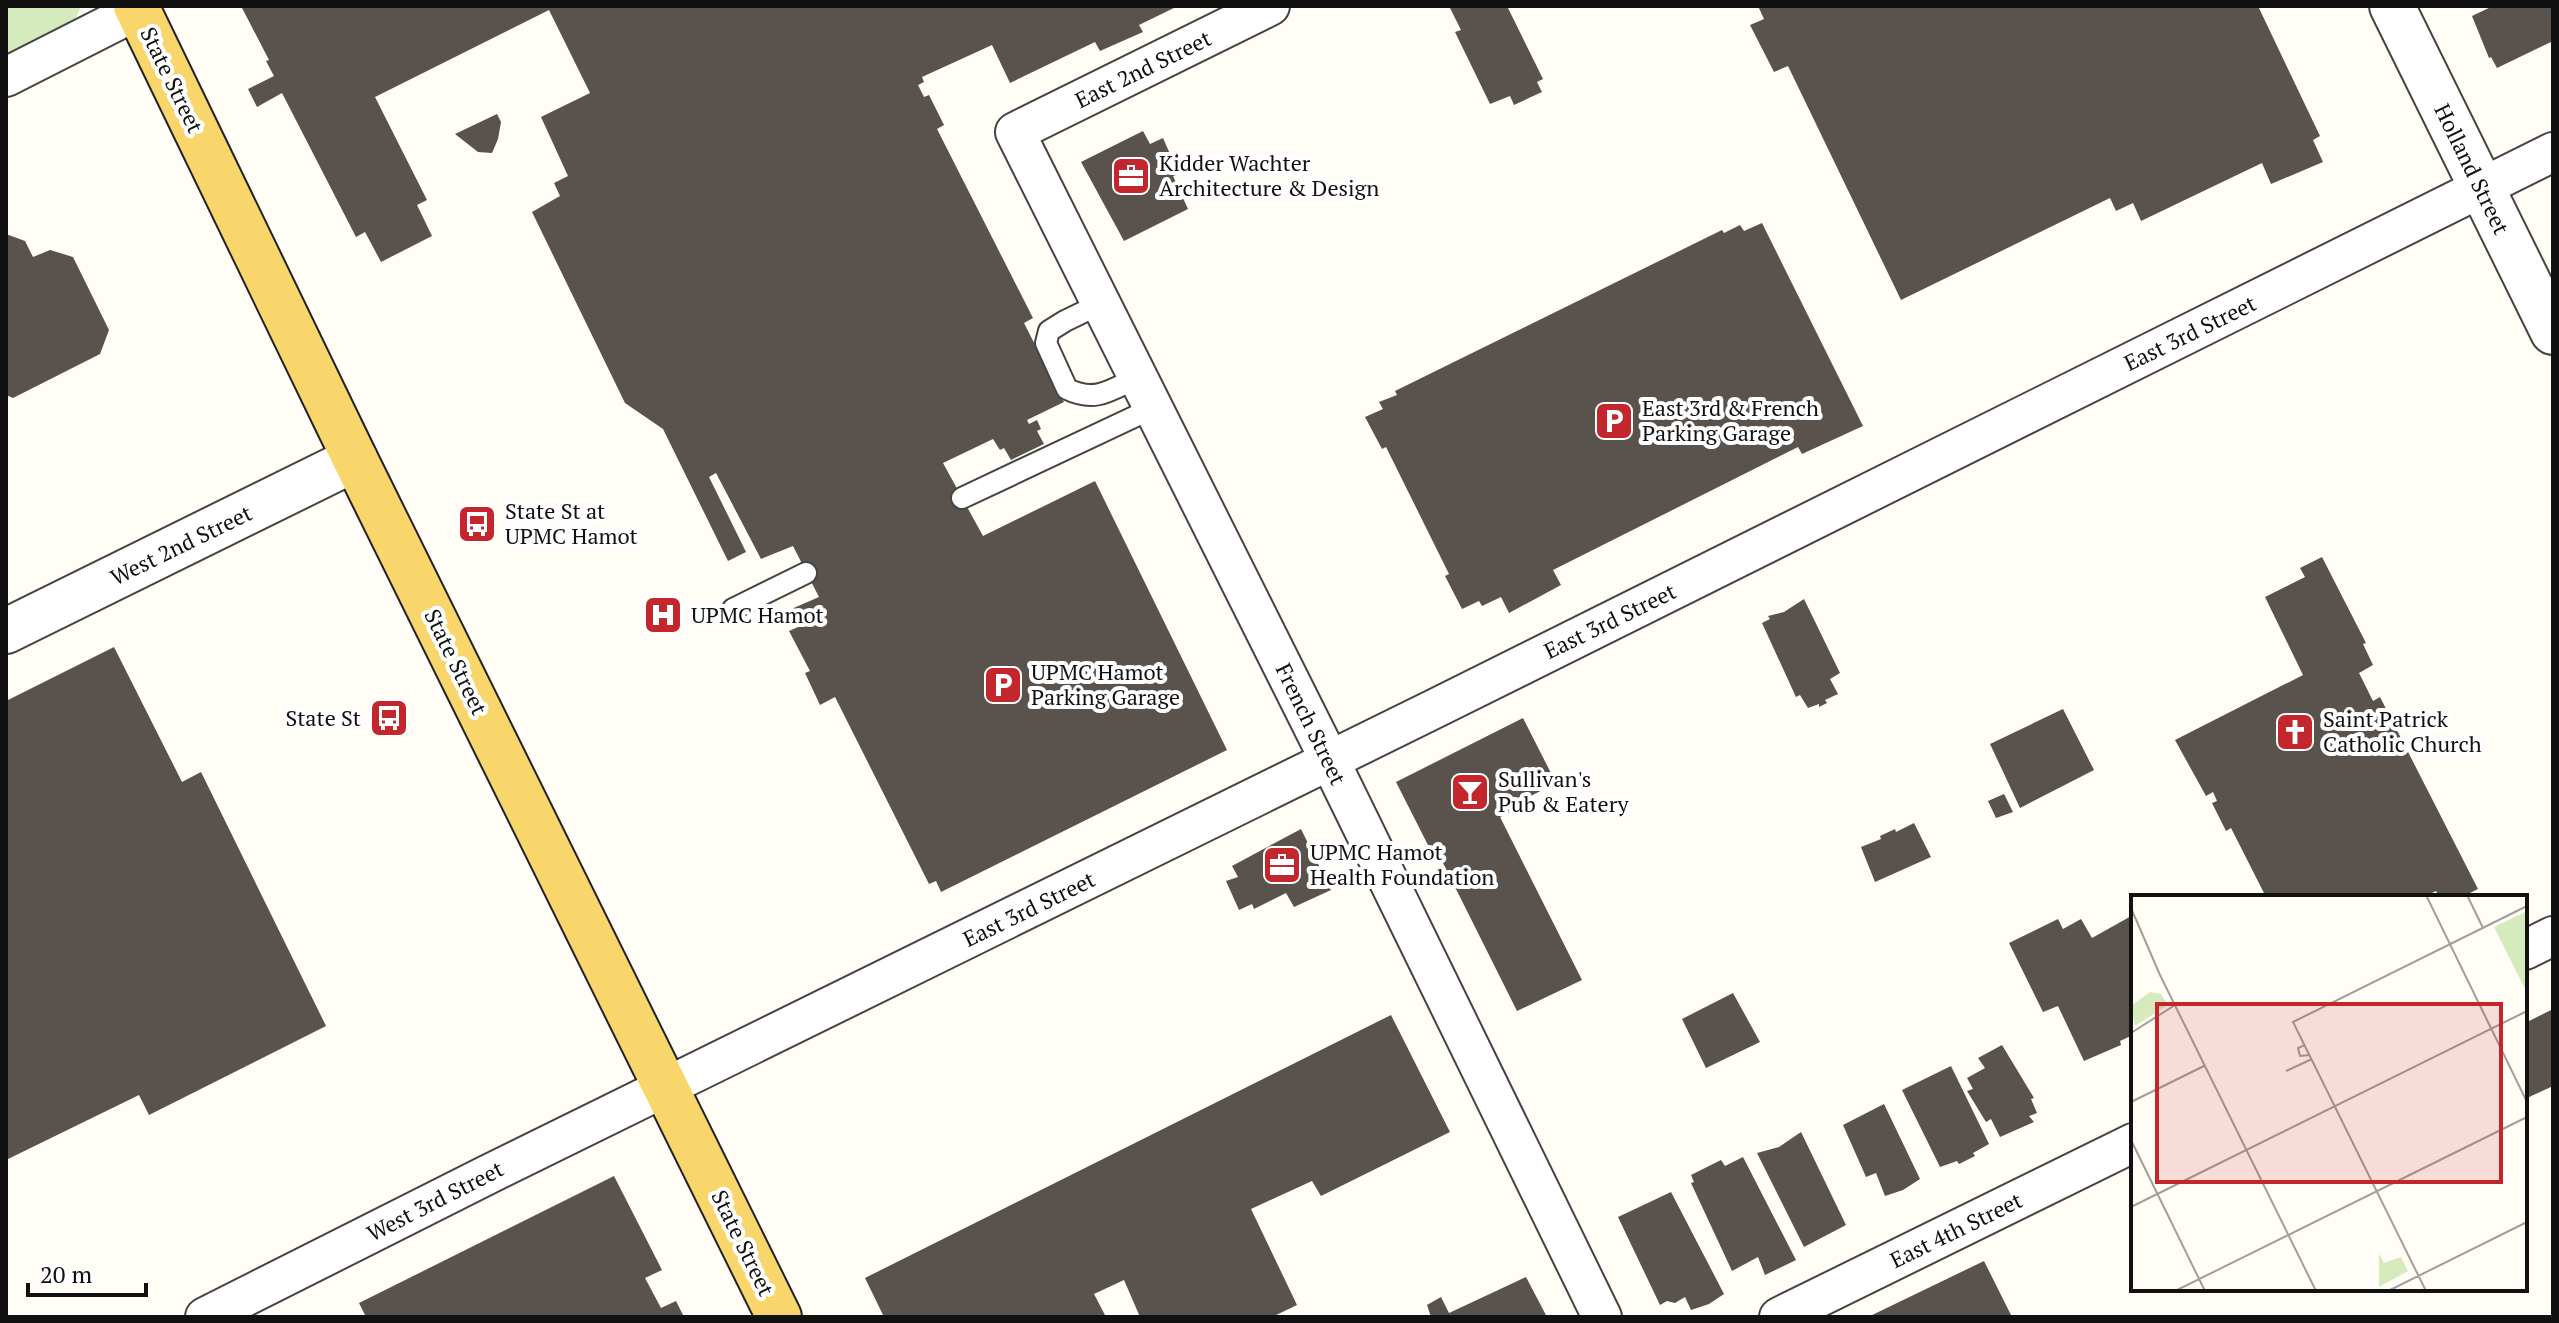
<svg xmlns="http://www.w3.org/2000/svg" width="2559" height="1323" viewBox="0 0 2559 1323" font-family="'PT Serif',serif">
<rect width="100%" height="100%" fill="#fffdf5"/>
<path fill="#d5ebbd" d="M6,6H81L76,18L6,55Z"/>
<path fill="#5a524d" d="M241,6H1178L1139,25L1143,32L1100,51L1095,42L1010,83L992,45L922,77L924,82L918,85L924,97L929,95L944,125L937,129L1033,318L1024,323L1064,402L1027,420L1029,424L1037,420L1041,429L1037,431L1044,444L1011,460L1004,448L1000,450L993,439L943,463L983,536L1095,481L1227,750L941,892L936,881L929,884L835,697L820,705L805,673L810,671L789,631L798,627L789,610L819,597L793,546L761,559L716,473L709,477L746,552L728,561L663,429L625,403L532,212L560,196L554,183L568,176L541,117L590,93L549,10L375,97L427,200L417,205L432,236L381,262L365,232L356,237L282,93L257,107L248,89L274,76L266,61L269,60Z
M1449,6H1507L1543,79L1537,82L1542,92L1514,105L1510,96L1490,104L1455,32L1461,30Z
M1758,6H2258L2320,136L2313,140L2323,162L2271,184L2262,163L2141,221L2133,203L2116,211L2110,198L1901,300L1788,66L1774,72L1750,25L1764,19Z
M2493,6H2553V41L2497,68L2491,57L2489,58L2472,16Z
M497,114L501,122L498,139L492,153L478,152L455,134Z
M1143,131L1150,144L1163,138L1170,154L1176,151L1184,167L1176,170L1179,174L1173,176L1188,209L1124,241L1081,162Z
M1762,223L1863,426L1802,454L1798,447L1553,570L1561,585L1509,613L1501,597L1482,606L1479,601L1462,609L1445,576L1449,574L1386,447L1382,449L1365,417L1383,409L1379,402L1397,395L1395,391L1722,230L1724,233L1740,225L1744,231Z
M6,234L25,241L33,257L50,250L73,257L109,330L100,354L13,398L6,395Z
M476,511L486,528L479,533L469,514Z
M2322,557L2366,643L2363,644L2373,665L2359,673L2373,701L2380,697L2478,889L2462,897H2439L2436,891L2424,897H2266L2231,828L2226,831L2212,803L2217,801L2213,792L2206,796L2175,740L2303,675L2265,597L2305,577L2300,568Z
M1804,599L1840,673L1830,679L1838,694L1825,700L1827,703L1819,707V704L1808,708L1800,695L1796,697L1762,623L1770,619L1768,616L1784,612Z
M114,647L182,782L201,772L326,1026L149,1115L139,1095L6,1160V701Z
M389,704L398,723L390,727L381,707Z
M2063,709L2094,770L2020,808L1990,744Z
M1523,718L1556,783L1519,802L1522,806L1500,817L1582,980L1517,1011L1436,849L1431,851L1396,782Z
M2004,794L2013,812L1996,818L1988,801Z
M1914,823L1931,857L1875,882L1861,847L1881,839L1880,836L1895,829L1896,832Z
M1301,829L1331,890L1294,907L1286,893L1254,909L1252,904L1239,910L1226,881L1238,877L1232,866Z
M2133,915V1035L2120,1041L2121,1045L2084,1061L2058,1006L2043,1012L2009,943L2058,919L2063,929L2081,919L2092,938Z
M1733,993L1760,1042L1706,1068L1682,1019Z
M2553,1009V1086L2525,1099V1023Z
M1391,1015L1450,1132L1321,1196L1312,1181L1251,1209L1297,1305L1272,1317H1140L1124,1280L1094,1294L1106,1317H884L865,1278Z
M2002,1045L2034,1098L2031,1099L2037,1113L2029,1116L2034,1122L2000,1137L1991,1119L1986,1122L1967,1091L1973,1089L1967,1078L1985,1068L1978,1058Z
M1951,1066L1989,1144L1973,1153L1975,1156L1959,1164L1957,1161L1940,1167L1902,1090Z
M1884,1104L1920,1179L1903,1190L1885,1196L1876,1173L1866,1177L1843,1125Z
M1801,1132L1846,1225L1804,1247L1757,1153L1779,1147Z
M1743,1157L1796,1260L1765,1275L1758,1257L1732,1271L1691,1183L1694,1182L1691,1175L1721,1160L1725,1166Z
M614,1176L662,1270L645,1278L661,1308L676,1301L684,1317H366L359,1303Z
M1671,1192L1724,1294L1709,1304L1691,1310L1685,1297L1675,1303L1667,1301L1660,1305L1618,1217Z
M1984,1261L2012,1317H1868Z
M1526,1277L1547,1317H1431L1427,1305L1441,1297L1449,1313Z"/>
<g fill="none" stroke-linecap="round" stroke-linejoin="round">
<defs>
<path id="service" d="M1100,304L1065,321L1049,331L1046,343L1067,389C1096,403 1111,390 1138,377
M962,498L1153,408
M733,609L806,573"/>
<path id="minor" d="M1270,6L1015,132L1330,761L1602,1317
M6,77L138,10
M2525,950L2553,936
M205,1317L485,1176L1436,708L2553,152
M1779,1317L2133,1143"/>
<path id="tertiary" d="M2392,6L2553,332
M6,631L355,459"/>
<path id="primary" d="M136,6L355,459L779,1317"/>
</defs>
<use href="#service" stroke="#444" stroke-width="24"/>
<use href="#minor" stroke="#444" stroke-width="42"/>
<use href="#tertiary" stroke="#444" stroke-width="48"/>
<use href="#primary" stroke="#222" stroke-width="48"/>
<use href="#service" stroke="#fff" stroke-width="20"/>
<use href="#minor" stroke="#fff" stroke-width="38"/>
<use href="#tertiary" stroke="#fff" stroke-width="44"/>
<use href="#primary" stroke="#f9d66b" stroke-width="44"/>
</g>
<defs>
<symbol id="office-square" viewBox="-11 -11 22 22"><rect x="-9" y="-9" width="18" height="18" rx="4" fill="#c4262e" stroke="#fff"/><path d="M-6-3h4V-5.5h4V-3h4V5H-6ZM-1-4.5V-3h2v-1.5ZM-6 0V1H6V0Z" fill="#fff"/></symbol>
<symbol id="parking-square" viewBox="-11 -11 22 22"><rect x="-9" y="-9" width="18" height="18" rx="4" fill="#c4262e" stroke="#fff"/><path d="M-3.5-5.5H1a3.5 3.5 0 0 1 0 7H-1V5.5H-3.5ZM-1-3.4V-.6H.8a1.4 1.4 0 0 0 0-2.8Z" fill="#fff"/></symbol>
<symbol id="bus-square" viewBox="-11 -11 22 22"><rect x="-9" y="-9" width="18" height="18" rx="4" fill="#c4262e" stroke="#fff"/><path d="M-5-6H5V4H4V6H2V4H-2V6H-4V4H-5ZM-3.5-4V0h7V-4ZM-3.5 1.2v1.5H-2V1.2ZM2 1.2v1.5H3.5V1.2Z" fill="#fff"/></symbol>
<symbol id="hospital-square" viewBox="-11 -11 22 22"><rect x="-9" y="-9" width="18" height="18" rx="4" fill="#c4262e" stroke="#fff"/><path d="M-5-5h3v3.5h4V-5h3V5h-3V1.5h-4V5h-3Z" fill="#fff"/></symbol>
<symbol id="church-square" viewBox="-11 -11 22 22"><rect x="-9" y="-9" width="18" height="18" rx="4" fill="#c4262e" stroke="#fff"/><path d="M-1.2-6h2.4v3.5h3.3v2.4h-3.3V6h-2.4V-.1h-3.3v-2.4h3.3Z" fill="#fff"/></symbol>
<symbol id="bar-square" viewBox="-11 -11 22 22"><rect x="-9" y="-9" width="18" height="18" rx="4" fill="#c4262e" stroke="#fff"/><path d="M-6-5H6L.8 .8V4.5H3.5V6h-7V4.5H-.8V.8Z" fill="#fff"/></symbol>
</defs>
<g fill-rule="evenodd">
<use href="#office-square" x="1109" y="154" width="44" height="44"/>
<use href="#parking-square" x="1592" y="399" width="44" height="44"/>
<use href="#bus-square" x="455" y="502" width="44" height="44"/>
<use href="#hospital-square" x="641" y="593" width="44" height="44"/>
<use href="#parking-square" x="981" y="663" width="44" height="44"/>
<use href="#bus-square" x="367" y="696" width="44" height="44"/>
<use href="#church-square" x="2273" y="710" width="44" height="44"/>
<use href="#bar-square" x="1448" y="770" width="44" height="44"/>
<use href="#office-square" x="1260" y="843" width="44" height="44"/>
</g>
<g text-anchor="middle" stroke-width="8" stroke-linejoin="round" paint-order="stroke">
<g font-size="22" fill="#111" stroke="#fff">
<text transform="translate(1143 69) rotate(-26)" y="8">East 2nd Street</text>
<text transform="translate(172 80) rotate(64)" y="8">State Street</text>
<text transform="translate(2472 169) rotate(64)" y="8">Holland Street</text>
<text transform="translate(2190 333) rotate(-26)" y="8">East 3rd Street</text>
<text transform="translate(181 545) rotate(-26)" y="8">West 2nd Street</text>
<text transform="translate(1610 621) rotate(-26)" y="8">East 3rd Street</text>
<text transform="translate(456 662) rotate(64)" y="8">State Street</text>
<text transform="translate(1311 724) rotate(64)" y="8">French Street</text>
<text transform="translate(1029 909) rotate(-26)" y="8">East 3rd Street</text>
<text transform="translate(435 1201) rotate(-27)" y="8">West 3rd Street</text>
<text transform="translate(1956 1230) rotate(-26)" y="8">East 4th Street</text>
<text transform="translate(743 1243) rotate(64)" y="8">State Street</text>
</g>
<g font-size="22" fill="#111" stroke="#fff" text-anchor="start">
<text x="1159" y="171">Kidder Wachter<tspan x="1159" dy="25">Architecture &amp; Design</tspan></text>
<text x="1642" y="416">East 3rd &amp; French<tspan x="1642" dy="25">Parking Garage</tspan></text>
<text x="505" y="519">State St at<tspan x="505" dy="25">UPMC Hamot</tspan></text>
<text x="691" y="623">UPMC Hamot</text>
<text x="1031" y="680">UPMC Hamot<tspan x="1031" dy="25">Parking Garage</tspan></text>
<text x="361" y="726" text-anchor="end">State St</text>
<text x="2323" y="727">Saint Patrick<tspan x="2323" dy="25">Catholic Church</tspan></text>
<text x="1498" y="787">Sullivan's<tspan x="1498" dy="25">Pub &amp; Eatery</tspan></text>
<text x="1310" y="860">UPMC Hamot<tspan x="1310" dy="25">Health Foundation</tspan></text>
</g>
</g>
<g transform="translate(2131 895)">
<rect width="396" height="396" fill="#fffdf5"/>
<path d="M396,16V98L363,32ZM19,97L30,99L37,110L4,131L0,111ZM248,359L253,368L270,362L277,376L248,392Z" fill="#d5ebbd"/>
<path fill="none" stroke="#a09f9a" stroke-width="2" d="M295,0L396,207M336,0L352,33M0,13L29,80M29,80L185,396M0,138L44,110M174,150L167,153L169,161L179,160M155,176L181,164M0,207L73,171M0,245L74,396M0,312L396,116M44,396L396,222M257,396L396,327M295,396L162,127L396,11"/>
<path fill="#c4262e" fill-opacity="0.15" stroke="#c4262e" stroke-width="4" d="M26,109H370V287H26Z"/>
<rect width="396" height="396" fill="none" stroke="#111" stroke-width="4"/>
</g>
<rect width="2559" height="1323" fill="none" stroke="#111111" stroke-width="16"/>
<path d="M28 1283v12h118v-12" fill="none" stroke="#111111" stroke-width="4"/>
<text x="40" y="1283" font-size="24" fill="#111111" stroke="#ffffff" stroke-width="6" paint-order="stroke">20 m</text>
</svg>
